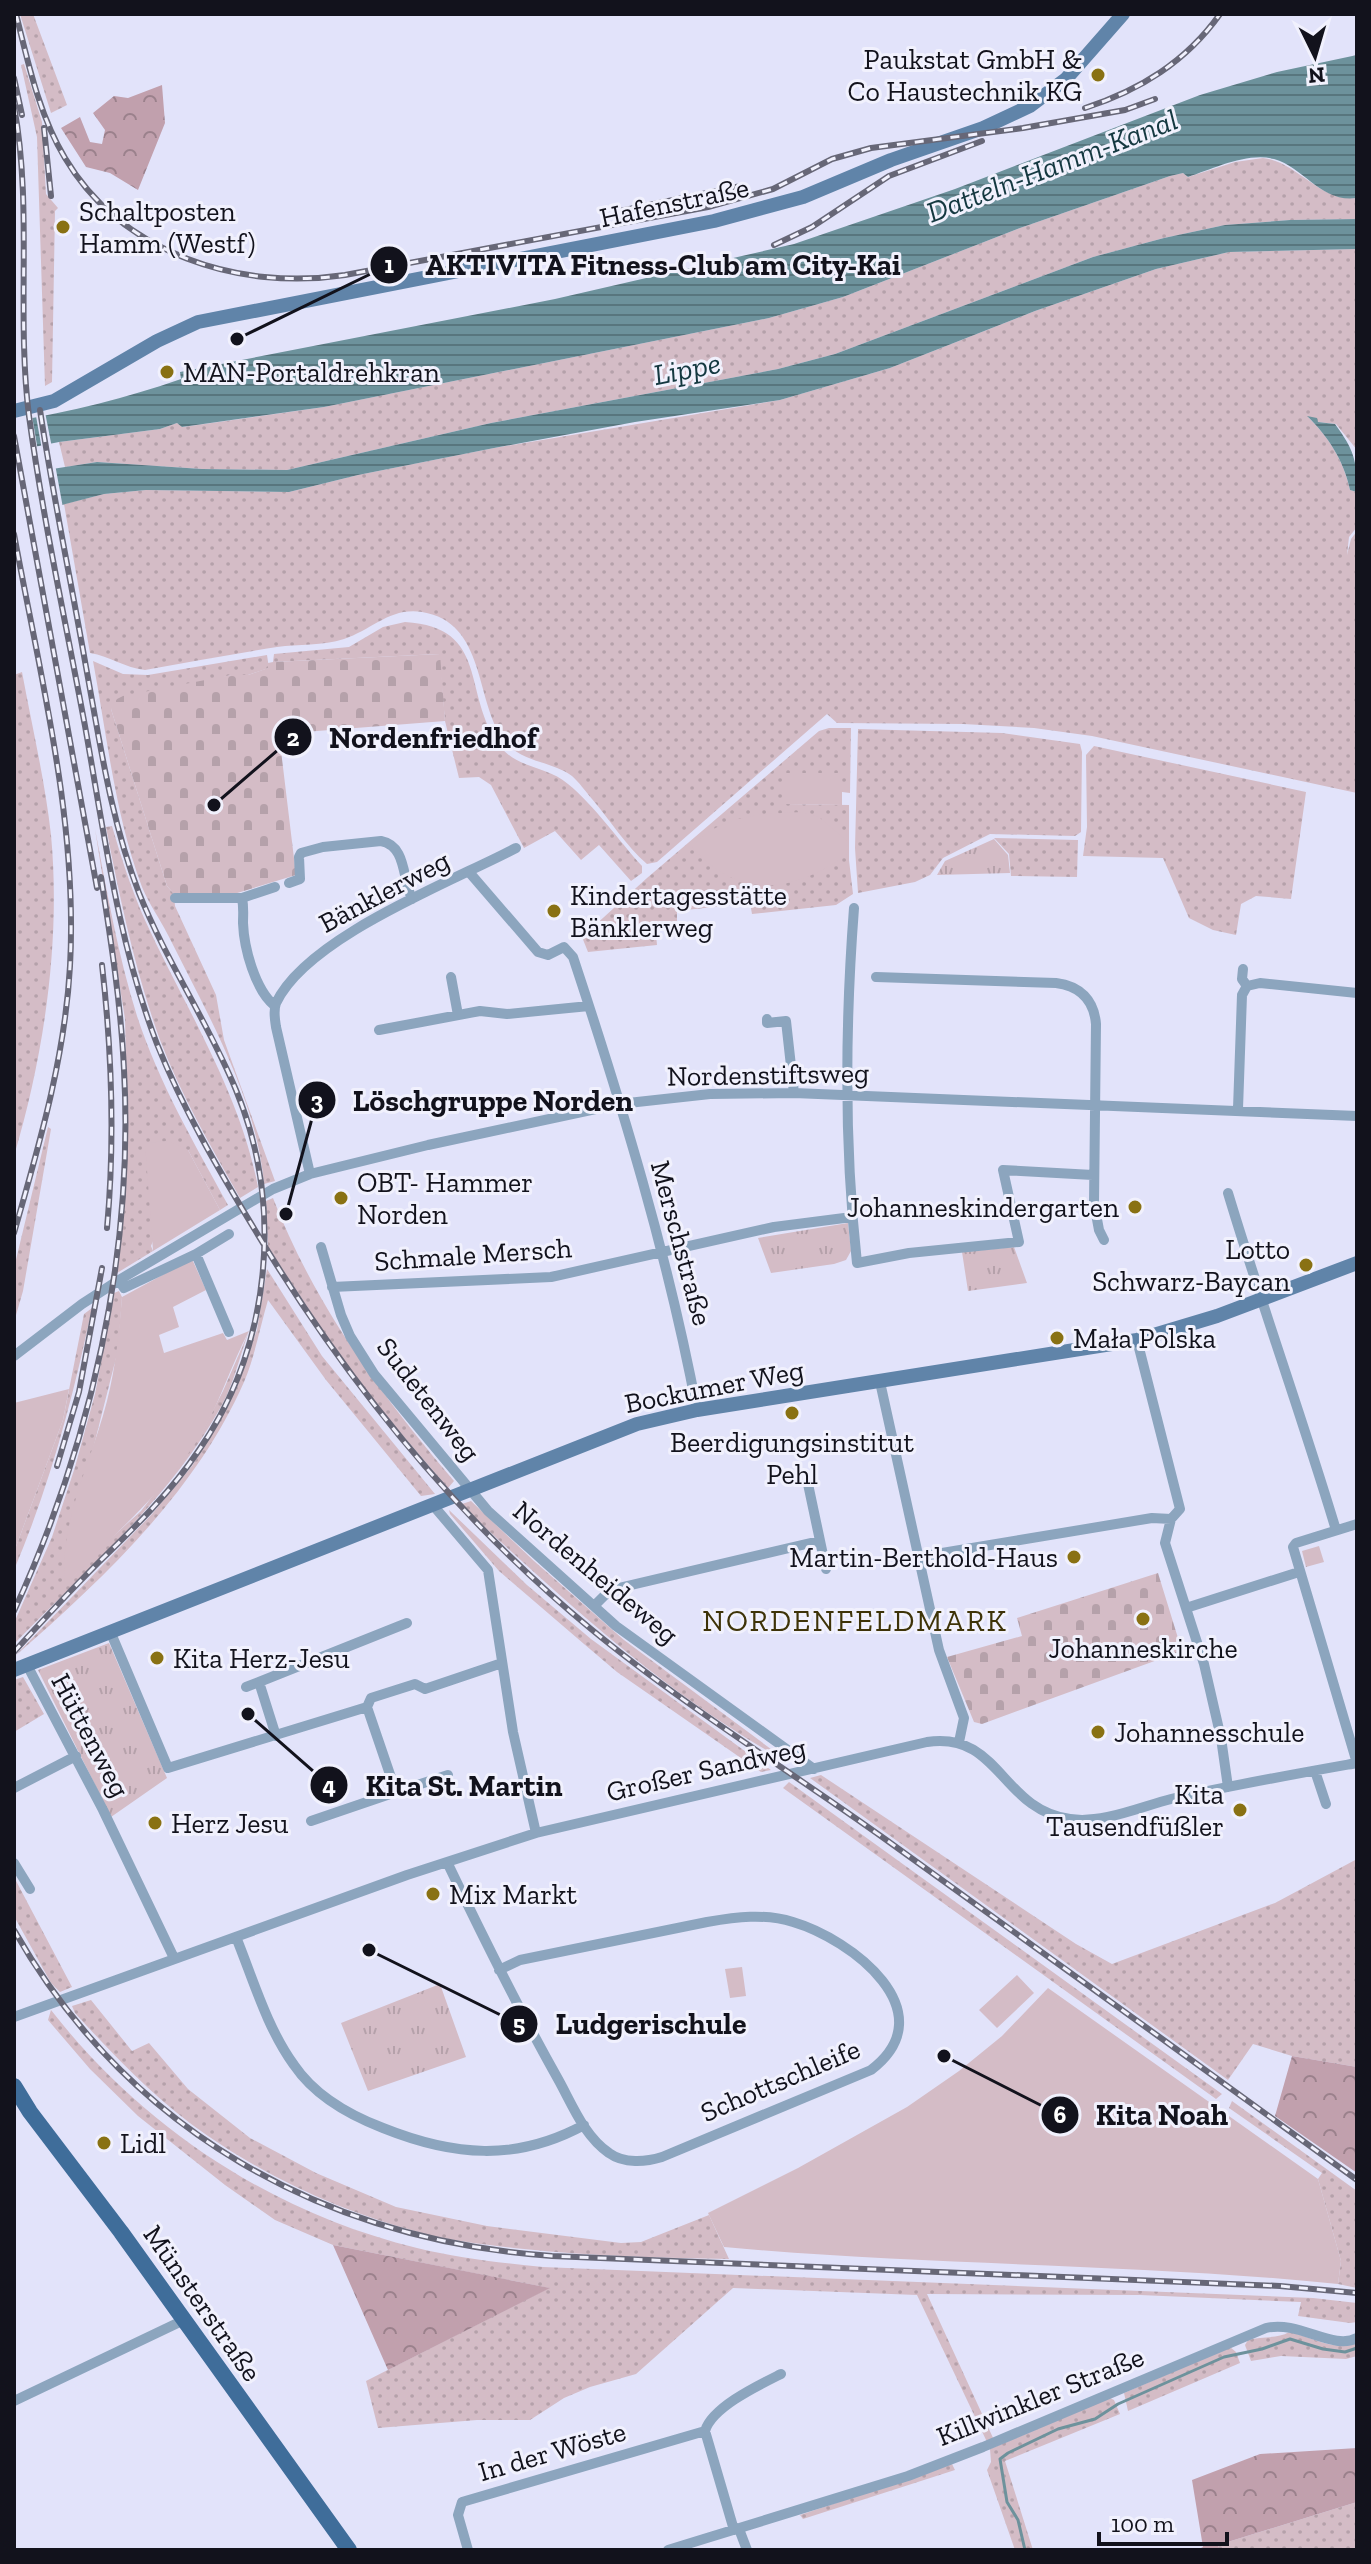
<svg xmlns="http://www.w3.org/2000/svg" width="1371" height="2564" viewBox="0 0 1371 2564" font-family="'Zilla Slab',serif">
<defs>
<pattern id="grass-dots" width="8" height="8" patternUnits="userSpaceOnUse" patternTransform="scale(2)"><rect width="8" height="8" fill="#d4bcc6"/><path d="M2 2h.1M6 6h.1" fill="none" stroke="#b5a1aa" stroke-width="1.8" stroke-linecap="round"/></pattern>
<pattern id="forest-crowns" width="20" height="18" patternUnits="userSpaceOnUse" patternTransform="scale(2)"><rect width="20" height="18" fill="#c1a0ad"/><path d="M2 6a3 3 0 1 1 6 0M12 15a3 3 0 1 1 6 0" fill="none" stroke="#9b818c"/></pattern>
<pattern id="cemetery-stones" width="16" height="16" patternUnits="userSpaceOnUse" patternTransform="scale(2)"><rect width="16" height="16" fill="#d4bcc6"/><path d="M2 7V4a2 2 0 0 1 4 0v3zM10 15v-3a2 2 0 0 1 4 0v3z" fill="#b5a1aa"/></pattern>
<pattern id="park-tufts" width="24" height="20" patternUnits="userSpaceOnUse" patternTransform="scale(2)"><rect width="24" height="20" fill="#d4bcc6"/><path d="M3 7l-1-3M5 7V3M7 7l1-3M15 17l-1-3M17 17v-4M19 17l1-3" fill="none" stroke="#b5a1aa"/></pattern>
<pattern id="water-rules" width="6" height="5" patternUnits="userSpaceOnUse" patternTransform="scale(2)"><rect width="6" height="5" fill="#6d929c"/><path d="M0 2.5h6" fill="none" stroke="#58767e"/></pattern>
</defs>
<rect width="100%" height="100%" fill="#e2e3fa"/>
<path fill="url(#grass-dots)" d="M20,14H33L67,105L51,113Z
M24,64L42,122L46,194L58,208L55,211L52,382L45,386L37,137L21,65Z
M1263,158C1298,162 1319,202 1357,198V219L1290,220L1225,225L1164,238L1093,257L835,354L778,369L491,423L287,470L202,469L97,462L65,467L59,442L160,429L177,423L183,427L324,407L769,318L843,297L1020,228L1170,176L1183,173L1188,177L1235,162Z
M1357,249V450L1336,424L1318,422L1308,417C1329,437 1344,462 1350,490L1357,492V527L1349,537L1347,555L1351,539L1357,531V793L1092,736L1034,728L963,724L837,723L827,714L657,862L647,864C626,846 610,820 592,799C586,792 579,782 572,776C550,760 520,763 503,739C475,701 486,622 422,612C390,607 372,630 344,639C323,646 298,644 277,647C233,654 189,662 145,670C125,668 110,656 90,653L64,504L104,494L146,490L289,492L358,475L494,448L780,400L890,368L1035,311L1156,269L1229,252Z
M405,622C491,627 461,695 500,746C517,769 548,766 568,784C594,805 619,841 642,866V873L631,881L599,845L581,860L555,831L524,848L491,785L479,777L459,778L445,721L439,654L273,662L274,654L349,647L383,627Z
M267,655L269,668L248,675H231L111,709L167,886L174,894L175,906L216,995L224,1040L275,1181L264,1184C257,1099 206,1011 168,935C160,919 149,904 142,887C115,815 107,736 93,661L123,674L148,675Z
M22,672C32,726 45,781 51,835C61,941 44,1055 14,1156V675Z
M829,728H851L850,793L842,792V773L786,804L849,805V860L853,894L836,905L752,914L750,903L677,911V921L655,924L657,945L588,952L582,937L647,878L819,731Z
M858,729L1002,733L1080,744L1082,752L1081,832L1075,836L990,834L943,858L930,875L915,882L858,893L855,848Z
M1094,746L1306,792L1291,899L1256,896L1241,904L1236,935L1213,930L1189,918L1163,858L1083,856L1087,827L1086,755Z
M112,826C121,857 131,888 144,918C185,1008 239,1089 258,1187L240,1198C211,1147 181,1095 160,1040C135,971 120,899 106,827Z
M95,829C107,892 118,955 137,1016C159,1083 194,1143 228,1205L220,1210L188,1150L151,1246L153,1251L117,1273L128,1139L125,1019Z
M994,838L1078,840L1077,877L1011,876L1009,854Z
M48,1127L51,1129L23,1291L14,1322V1268Z
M273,1198C314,1304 381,1395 454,1481L448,1488L378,1407L333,1346L281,1267L268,1247L266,1201Z
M267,1269L322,1356L435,1494L421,1496L326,1380L268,1300C260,1327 255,1356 244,1382C195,1493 104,1578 14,1657L152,1514L192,1466L228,1406L257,1330Z
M119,1291L122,1297L118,1350L93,1449L65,1585L98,1550L141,1511L202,1432L223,1391L249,1331C240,1355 234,1383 222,1405C170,1499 88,1568 14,1644V1623L52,1537L75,1467L95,1394L114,1293Z
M92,1308C73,1398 50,1485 14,1570V1552L63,1420L84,1314Z
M471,1501L534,1561L624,1640L779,1755L778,1757C658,1688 565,1601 464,1508L462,1504Z
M449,1510L527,1585L591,1639L771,1770L761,1772L617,1672L584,1644L499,1571L450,1514Z
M23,1677L44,1714L14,1732V1680Z
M821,1775L1076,1944L1112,1964L1275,1903L1357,1859V2067L1292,2056L1253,2044L1228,2080L810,1778Z
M789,1782L1222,2094L1216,2099L783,1788Z
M14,1877L72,1987L60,1992L51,1983L14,1916Z
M91,2000L132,2051L149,2043L188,2089L250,2138L316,2173L396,2207L487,2226L621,2243L641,2242L709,2215L729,2259C661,2258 593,2256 524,2249C490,2245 455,2242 422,2233C347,2214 272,2180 208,2136C158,2102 115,2057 75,2013L72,2006Z
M51,2010C142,2127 272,2213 417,2248C458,2258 501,2263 543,2267L1313,2298L1357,2303V2322L1350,2323L1298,2316L1301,2302L1140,2295L927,2294L994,2440L987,2442L917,2295L733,2288L636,2374L590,2387L564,2398L530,2420H477L378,2428L366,2381L549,2288L333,2245L275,2220L225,2185L138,2116L90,2069L48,2020Z
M1232,2101L1357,2191V2288L1338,2284L1341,2261L1318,2179L1322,2173L1229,2108Z
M1289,2332C1311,2336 1335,2353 1357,2342V2356L1346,2359L1281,2356L1251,2361L1245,2345L1248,2340C1262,2336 1278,2339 1289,2332Z
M1230,2347L1236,2352L1240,2363L1128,2411L1124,2393Z
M1110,2398L1114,2400L1120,2414L1005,2461L1033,2550H1015L987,2470L991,2462L990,2449Z
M952,2464L955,2470L803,2519L800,2515Z
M1357,2502V2550H1220L1218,2545Z"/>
<path fill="url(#forest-crowns)" d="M162,85L165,123L138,190L110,173L86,167L61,128L80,117L90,142L102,144L105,130L93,113L114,96L128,98Z
M1292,2056L1357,2067V2173L1275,2116Z
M333,2245L550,2288L388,2370Z
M1357,2448V2502L1218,2545L1220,2550H1197L1203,2547L1192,2480L1260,2454Z"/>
<path fill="url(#cemetery-stones)" d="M440,654L445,721L279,734L296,875L234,894H174L167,886L111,709L117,699L123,696L231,675H248L268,668V663L273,662Z
M1158,1573L1182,1651L982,1724L974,1722L947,1657L1022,1636L1017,1618Z"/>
<path fill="url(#park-tufts)" d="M994,839L1008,855L1010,873L937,875L945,861Z
M848,1223L851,1251L846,1260L834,1264L771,1273L758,1238Z
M1014,1247L1027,1283L968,1291L962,1252Z
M1319,1546L1324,1562L1306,1567L1302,1551Z
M109,1643L167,1778L111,1817L38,1670Z
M440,1984L466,2057L368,2091L341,2023Z"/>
<path fill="#d4bcc6" d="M786,773H842V805L786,804Z
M802,812L819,817L847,841L848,854C793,893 740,901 692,847C720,814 762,814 802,812Z
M167,1141L188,1150L220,1210L153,1251L145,1143Z
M192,1259L206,1290L173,1307L179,1327L159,1335L164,1353L223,1333L227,1340L249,1331C232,1363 221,1399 203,1431C168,1491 111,1535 65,1586C58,1523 92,1461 107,1401C116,1366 119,1332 122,1297Z
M69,1389L63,1420L14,1552V1403Z
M742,1967L746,1996L730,1998L725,1969Z
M1017,1975L1034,1993L997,2028L979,2010Z
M1048,1988L1318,2179L1341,2261L1338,2284C1134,2263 928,2266 724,2247L708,2213L798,2168L907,2107L959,2071L1002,2036Z"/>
<path fill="url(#water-rules)" d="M1357,55V198C1321,203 1305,168 1274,159C1247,152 1213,169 1188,177L1183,173L1170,176L1020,228L843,297L769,318L324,407L182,427L177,423L160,429L59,442L14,451V421C71,412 126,398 181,379L180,372L555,299L794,244L955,189L1200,95L1277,72Z
M1357,219V249L1229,252L1156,269L1035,311L890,368L780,400L635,422L494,448L358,475L289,492L146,490L104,494L27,514L14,475L97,462L202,469L287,470L491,423L778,369L835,354L1093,257L1164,238L1225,225L1290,220Z
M1307,416L1317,418L1318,422L1335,424C1354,450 1357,460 1357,492L1350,490C1344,461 1328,436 1307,416Z"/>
<path fill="#e2e3fa" d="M45,412L52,448L42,450L36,416H32L38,451L14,455V417Z
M55,464L63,508L14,519V471Z"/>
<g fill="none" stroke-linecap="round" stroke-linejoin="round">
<path stroke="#6d929c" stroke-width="3" d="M1025,2550L1018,2520L1007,2502L1000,2459L1008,2453L1058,2429L1095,2419L1118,2404L1224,2357L1262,2349L1290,2339L1323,2349L1345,2352L1357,2348"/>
<path stroke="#8ca5be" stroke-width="10" d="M469,872L538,952L548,955L564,947L573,957C622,1105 668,1256 697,1410
M289,883L300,879L299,857L301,853L323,847L381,841C407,846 402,879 412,899
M175,898H242L275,887
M242,898C244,908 243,914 243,923C244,948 255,990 275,1006
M854,908C845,1026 844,1145 857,1263L909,1253L1019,1242L1003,1170L1093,1175
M1243,969L1242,979L1247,986
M451,977L458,1015
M876,977L1056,983C1080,986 1094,1000 1096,1024L1094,1203L1099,1230L1104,1240
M767,1019V1023L786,1021L794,1093
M379,1030L480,1011L507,1014L589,1006
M1238,1109L1242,995L1247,986L1260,983L1357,993
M310,1174L276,1027C275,1019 273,1011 276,1003C307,937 451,882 516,848
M1228,1193C1262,1306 1302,1417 1336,1530
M321,1247L341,1315L350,1336L374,1374L488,1511L616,1626L814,1769
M196,1254L229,1332
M119,1280L124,1288L196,1254L229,1234
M332,1287L551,1277L774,1227L852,1217
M14,1356L82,1304L119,1280L273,1189L310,1174L428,1145L619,1104L710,1094L794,1093L1357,1116
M880,1382L939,1650L964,1718L959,1742
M808,1484L826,1569
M432,1504L488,1570L513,1732L536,1833
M1171,1519L1165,1543L1204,1664L1221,1738L1228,1787
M918,1557L1152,1518L1171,1519L1180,1509L1137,1340
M594,1606L610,1590L819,1541
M1186,1608L1299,1572
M110,1631L168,1768L367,1707L371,1698L415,1684L425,1689L502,1663
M27,1665L103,1810L174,1958
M246,1687L259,1682
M276,1736L259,1682L407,1623
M1315,1771L1326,1804
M14,1788L76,1756
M396,1792L448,1775
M311,1821L396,1792L367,1707
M447,1862C482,1935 518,2008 558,2079C572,2104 584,2136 609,2153C624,2164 646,2162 662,2157L871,2070C947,2012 851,1939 793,1922C764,1913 736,1917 707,1922L520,1960L499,1970
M14,1863L30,1889
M236,1937C253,1979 267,2028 294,2065C315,2096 349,2115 383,2128C453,2156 516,2162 584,2125
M14,2017L407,1875L536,1833L927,1742C1000,1731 1001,1810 1070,1819C1102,1824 1140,1807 1171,1799C1232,1785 1295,1774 1357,1763L1293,1547L1296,1543L1357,1524
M14,2401L184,2320
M705,2431C712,2407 759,2385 781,2374
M739,2529L747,2550
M468,2550L458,2515L462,2502L705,2431L734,2530
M668,2550L908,2476L983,2447L1266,2328C1299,2320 1333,2351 1357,2338"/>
<path stroke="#6084a9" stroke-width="14" d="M14,411L54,401L157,341L198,322L714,221L803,197L891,160L983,128L1030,106L1066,79L1123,14
M14,1670L637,1424L697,1410L1137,1340L1217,1316L1357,1263"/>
<path stroke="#3f6d9a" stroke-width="16" d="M14,2086L30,2112L121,2232L349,2550"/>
<defs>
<path id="rail" d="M16,14C28,62 39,115 65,158C122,254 239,291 345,275L708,207L773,189L832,159L871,148L1023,128L1125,110L1155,99
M14,78L22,115
M14,106C33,208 16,313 29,416C43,520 66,623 85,726C104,832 118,943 157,1044C183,1109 218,1169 255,1230C346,1381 454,1516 591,1629C683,1705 787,1769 885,1839C1042,1952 1200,2066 1357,2180
M1085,108C1140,90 1186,62 1220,14
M44,128L51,196
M615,212L741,186
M774,245L812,227L889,176L982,141
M14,436L97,888
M14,534C40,676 78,821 70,966C65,1058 39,1145 14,1233
M102,965C112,1053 115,1140 107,1228
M57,1466L79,1392L102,1268
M14,1611C91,1444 134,1254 124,1070C121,1005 111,941 101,877
M14,1652C42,1621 70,1591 99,1562C135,1527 171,1492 199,1450C271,1346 284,1206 236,1090C208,1022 166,961 139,893C111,821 100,743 86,667C71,581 53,496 40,410
M14,1930C128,2131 324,2240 552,2256L1280,2286L1357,2293"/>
</defs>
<use href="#rail" stroke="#676777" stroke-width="6"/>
<use href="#rail" stroke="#f1f1fd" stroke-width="3" stroke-dasharray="9" stroke-linecap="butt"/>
</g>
<g fill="#897113" stroke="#f1f1fd" stroke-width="3">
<circle cx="1098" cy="75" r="8"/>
<circle cx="63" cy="227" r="8"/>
<circle cx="167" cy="372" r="8"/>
<circle cx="554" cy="911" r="8"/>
<circle cx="341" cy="1198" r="8"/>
<circle cx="1135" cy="1207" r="8"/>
<circle cx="1306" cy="1265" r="8"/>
<circle cx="1057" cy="1338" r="8"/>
<circle cx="792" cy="1413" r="8"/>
<circle cx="1074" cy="1557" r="8"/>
<circle cx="1143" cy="1619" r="8"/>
<circle cx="157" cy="1658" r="8"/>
<circle cx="1098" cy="1732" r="8"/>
<circle cx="1240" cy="1810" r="8"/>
<circle cx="155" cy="1823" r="8"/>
<circle cx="433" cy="1894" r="8"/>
<circle cx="104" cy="2143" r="8"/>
</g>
<g text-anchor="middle" stroke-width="6" stroke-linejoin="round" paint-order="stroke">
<g font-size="28" fill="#12121c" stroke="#f1f1fd" text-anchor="start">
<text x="1082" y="69" text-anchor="end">Paukstat GmbH &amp;<tspan x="1082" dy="32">Co Haustechnik KG</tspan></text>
<text x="79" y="221">Schaltposten<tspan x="79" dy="32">Hamm (Westf)</tspan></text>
<text x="183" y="382">MAN-Portaldrehkran</text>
<text x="570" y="905">Kindertagesstätte<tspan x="570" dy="32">Bänklerweg</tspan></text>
<text x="357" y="1192">OBT- Hammer<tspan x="357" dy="32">Norden</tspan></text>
<text x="1119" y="1217" text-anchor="end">Johanneskindergarten</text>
<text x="1290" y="1259" text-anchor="end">Lotto<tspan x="1290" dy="32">Schwarz-Baycan</tspan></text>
<text x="1073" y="1348">Mała Polska</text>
<text x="792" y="1452" text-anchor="middle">Beerdigungsinstitut<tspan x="792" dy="32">Pehl</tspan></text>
<text x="1058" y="1567" text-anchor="end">Martin-Berthold-Haus</text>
<text x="1143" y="1658" text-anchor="middle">Johanneskirche</text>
<text x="173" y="1668">Kita Herz-Jesu</text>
<text x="1114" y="1742">Johannesschule</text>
<text x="1224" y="1804" text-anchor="end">Kita<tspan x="1224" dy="32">Tausendfüßler</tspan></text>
<text x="171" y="1833">Herz Jesu</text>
<text x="449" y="1904">Mix Markt</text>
<text x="120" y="2153">Lidl</text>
</g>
<g font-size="28" fill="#12121c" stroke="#f1f1fd">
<text transform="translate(674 202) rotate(-12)" y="10">Hafenstraße</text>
<text transform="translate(384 891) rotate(-28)" y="10">Bänklerweg</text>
<text transform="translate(768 1074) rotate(-1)" y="10">Nordenstiftsweg</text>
<text transform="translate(682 1243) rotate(75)" y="10">Merschstraße</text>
<text transform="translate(473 1254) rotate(-4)" y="10">Schmale Mersch</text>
<text transform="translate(714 1386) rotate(-11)" y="10">Bockumer Weg</text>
<text transform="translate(429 1399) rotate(52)" y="10">Sudetenweg</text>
<text transform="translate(596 1572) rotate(40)" y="10">Nordenheideweg</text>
<text transform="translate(91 1735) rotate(62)" y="10">Hüttenweg</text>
<text transform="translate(706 1769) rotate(-13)" y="10">Großer Sandweg</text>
<text transform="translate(780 2080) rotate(-23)" y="10">Schottschleife</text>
<text transform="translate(203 2303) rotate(55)" y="10">Münsterstraße</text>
<text transform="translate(1040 2396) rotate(-22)" y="10">Killwinkler Straße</text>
<text transform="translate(552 2451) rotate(-16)" y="10">In der Wöste</text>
</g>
<g font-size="30" font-style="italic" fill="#143840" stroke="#f1f1fd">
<text transform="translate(1052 166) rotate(-21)" y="10">Datteln-Hamm-Kanal</text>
<text transform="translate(687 369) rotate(-11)" y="10">Lippe</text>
</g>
<g font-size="30" letter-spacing="2" fill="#3e3308" stroke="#f1f1fd">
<text x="855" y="1631">NORDENFELDMARK</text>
</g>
</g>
<path fill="none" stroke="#12121c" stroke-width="3" d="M237 339L389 265M214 805L293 737M286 1214L317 1100M248 1714L329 1785M369 1950L519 2024M944 2056L1060 2115"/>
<g fill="#12121c" stroke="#f1f1fd" stroke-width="3">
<circle cx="237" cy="339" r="8"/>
<circle cx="214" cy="805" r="8"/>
<circle cx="286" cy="1214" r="8"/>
<circle cx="248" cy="1714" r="8"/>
<circle cx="369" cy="1950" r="8"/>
<circle cx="944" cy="2056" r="8"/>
<circle cx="389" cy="265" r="20"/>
<circle cx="293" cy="737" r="20"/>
<circle cx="317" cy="1100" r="20"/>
<circle cx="329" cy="1785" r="20"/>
<circle cx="519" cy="2024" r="20"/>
<circle cx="1060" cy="2115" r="20"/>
</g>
<g font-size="24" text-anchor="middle" font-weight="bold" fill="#fff">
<text x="389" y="273">1</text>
<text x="293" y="746">2</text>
<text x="317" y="1109">3</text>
<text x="329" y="1794">4</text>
<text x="519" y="2032">5</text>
<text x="1060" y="2123">6</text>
</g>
<g font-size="30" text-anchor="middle" font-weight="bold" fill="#12121c" stroke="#f1f1fd" stroke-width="6" stroke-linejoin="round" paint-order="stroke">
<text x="663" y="275">AKTIVITA Fitness-Club am City-Kai</text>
<text x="433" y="748">Nordenfriedhof</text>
<text x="493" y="1111">Löschgruppe Norden</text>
<text x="464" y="1796">Kita St. Martin</text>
<text x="651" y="2034">Ludgerischule</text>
<text x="1162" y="2125">Kita Noah</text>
</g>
<rect width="1371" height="2564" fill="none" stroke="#12121c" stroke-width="32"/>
<g transform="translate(1315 56) rotate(175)" stroke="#f1f1fd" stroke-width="6" paint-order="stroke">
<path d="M0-6L14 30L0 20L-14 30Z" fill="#12121c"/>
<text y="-12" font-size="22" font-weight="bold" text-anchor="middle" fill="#12121c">N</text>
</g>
<path d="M1099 2532v12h128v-12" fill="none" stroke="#12121c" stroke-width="4"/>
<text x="1111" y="2532" font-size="24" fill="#12121c" stroke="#f1f1fd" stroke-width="6" paint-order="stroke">100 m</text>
</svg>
